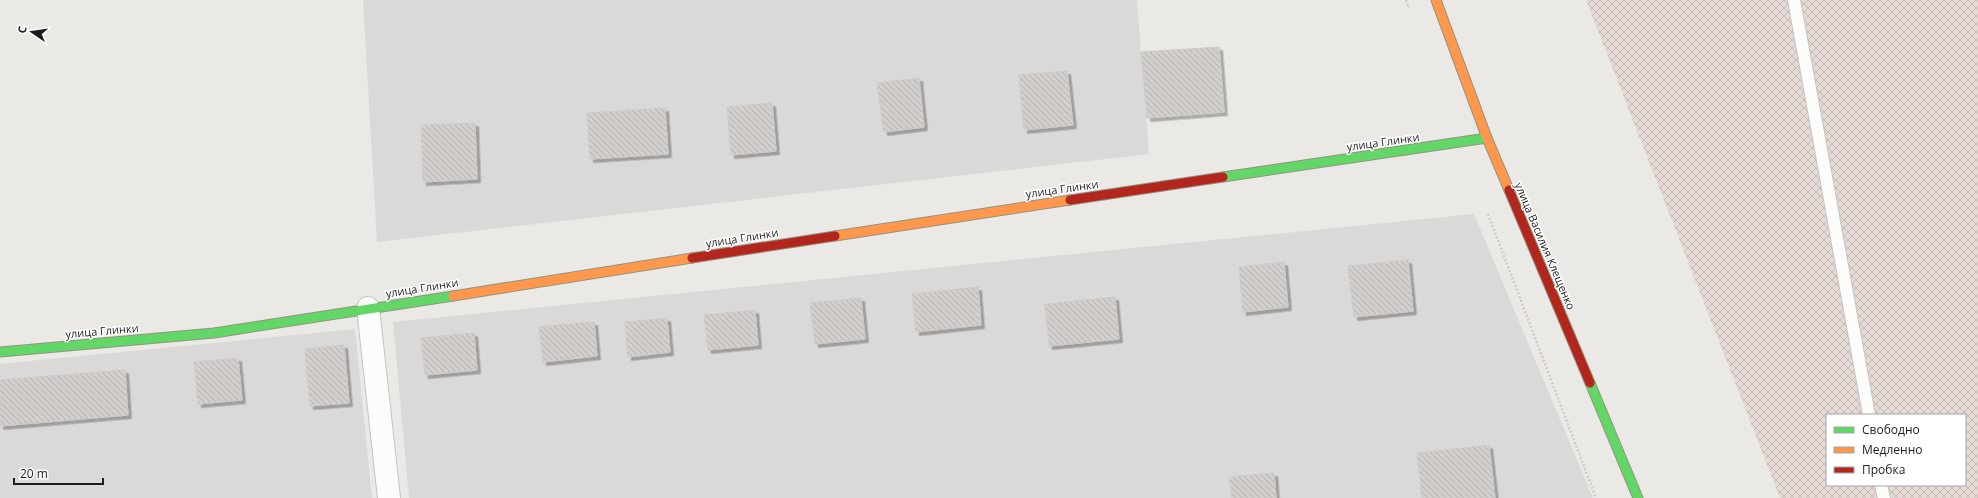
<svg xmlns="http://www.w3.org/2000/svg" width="1978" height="498" viewBox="0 0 1978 498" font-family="'Open Sans',sans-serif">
<defs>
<pattern id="military-cross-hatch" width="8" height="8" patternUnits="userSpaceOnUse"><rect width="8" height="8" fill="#e5dad6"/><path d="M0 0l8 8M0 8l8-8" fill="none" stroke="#c4bbb7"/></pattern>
<pattern id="building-back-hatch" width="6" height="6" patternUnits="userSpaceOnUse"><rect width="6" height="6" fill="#d2cfcd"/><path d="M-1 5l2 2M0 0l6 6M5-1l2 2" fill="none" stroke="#b4b1b0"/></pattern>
<filter id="shadow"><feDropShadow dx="3.5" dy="3.5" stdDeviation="0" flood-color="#0004"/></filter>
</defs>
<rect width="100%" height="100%" fill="#ebe9e6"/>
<path fill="#dad9d7" d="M363,0H1137L1149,154L377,242Z
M1474,214L1593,498H409L393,322Z
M355,329L372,498H0V364Z"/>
<path fill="url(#military-cross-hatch)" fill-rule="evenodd" d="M1586,0H1978V498H1780ZM1827,415H1965V485H1827Z"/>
<path fill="url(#building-back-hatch)" stroke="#cecbc7" filter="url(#shadow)" d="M1219,47L1224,112L1147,118L1141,52Z
M1067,71L1073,125L1024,130L1019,75Z
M919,78L924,127L884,132L877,83Z
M772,103L776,151L731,155L727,107Z
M665,108L668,154L590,159L587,113Z
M475,123L477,179L423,182L421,125Z
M1408,260L1413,311L1354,317L1348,266Z
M1284,262L1288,307L1243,312L1239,267Z
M978,287L981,325L916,332L912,294Z
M1115,297L1119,339L1049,346L1045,304Z
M861,298L865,339L815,344L810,303Z
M755,310L758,345L708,350L704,315Z
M667,318L670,352L628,357L625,322Z
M594,322L597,356L543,362L539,327Z
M474,333L477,370L425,375L421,338Z
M344,345L349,403L310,406L305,349Z
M238,358L242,400L198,404L194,362Z
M125,370L128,415L0,426V380Z
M1489,445L1495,498H1422L1417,453Z
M1274,473L1276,498H1232L1229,477Z"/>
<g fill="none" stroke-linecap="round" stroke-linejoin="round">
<defs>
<path id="lane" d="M1794,0L1869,415
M1881,485L1884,498"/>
<path id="street" d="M368,308L389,498"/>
<path id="fast" d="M1223,177L1487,138
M0,352L214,333L453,296
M1590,383L1638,498"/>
<path id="slow" d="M1436,0L1487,138L1509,190
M835,236L1070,200
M453,296L692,258"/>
<path id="jam" d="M1509,190L1590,383
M1070,200L1223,177
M692,258L835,236"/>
</defs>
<use href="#lane" stroke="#c4c3c2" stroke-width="14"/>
<use href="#street" stroke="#c4c3c2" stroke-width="24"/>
<use href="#fast" stroke="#93947f" stroke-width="11"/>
<use href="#slow" stroke="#93947f" stroke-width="11"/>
<use href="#jam" stroke="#93947f" stroke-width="11"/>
<path stroke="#d5c8c6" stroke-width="2.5" stroke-dasharray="2 2" stroke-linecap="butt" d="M1406,0L1409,8
M1488,214L1596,498"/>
<use href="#lane" stroke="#fcfcfb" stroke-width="12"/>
<use href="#street" stroke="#fcfcfb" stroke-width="22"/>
<use href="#fast" stroke="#63d668" stroke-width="9"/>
<use href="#slow" stroke="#ff974d" stroke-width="9"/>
<use href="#jam" stroke="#b3261e" stroke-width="9"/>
</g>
<g text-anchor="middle" stroke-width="3" stroke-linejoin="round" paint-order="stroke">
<g font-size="11" fill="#1d1d1d" stroke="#fff">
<text transform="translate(1383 142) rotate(-8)" y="4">улица Глинки</text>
<text transform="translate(1062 189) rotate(-8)" y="4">улица Глинки</text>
<text transform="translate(742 238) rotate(-9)" y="4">улица Глинки</text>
<text transform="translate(1545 246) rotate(67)" y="4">улица Василия Клещенко</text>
<text transform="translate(422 288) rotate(-9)" y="4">улица Глинки</text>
<text transform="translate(102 331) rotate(-5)" y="4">улица Глинки</text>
</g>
</g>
<rect x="1826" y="414" width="140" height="72" fill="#ffffff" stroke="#a5a5a5"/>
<rect x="1834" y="427" width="20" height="6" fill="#63d668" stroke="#a5a5a5"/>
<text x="1862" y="434" font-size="12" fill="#1d1d1d">Свободно</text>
<rect x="1834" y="447" width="20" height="6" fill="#ff974d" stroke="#a5a5a5"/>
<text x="1862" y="454" font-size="12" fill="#1d1d1d">Медленно</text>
<rect x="1834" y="467" width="20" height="6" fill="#b3261e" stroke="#a5a5a5"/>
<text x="1862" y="474" font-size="12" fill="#1d1d1d">Пробка</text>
<g transform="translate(32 32) rotate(283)" stroke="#ffffff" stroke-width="3" paint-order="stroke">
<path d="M0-3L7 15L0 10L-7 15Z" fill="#1d1d1d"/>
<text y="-6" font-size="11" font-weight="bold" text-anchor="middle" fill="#1d1d1d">С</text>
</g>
<path d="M14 478v6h89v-6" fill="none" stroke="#1d1d1d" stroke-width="2"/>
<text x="20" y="478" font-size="12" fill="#1d1d1d" stroke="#ffffff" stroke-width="3" paint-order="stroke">20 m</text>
</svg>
